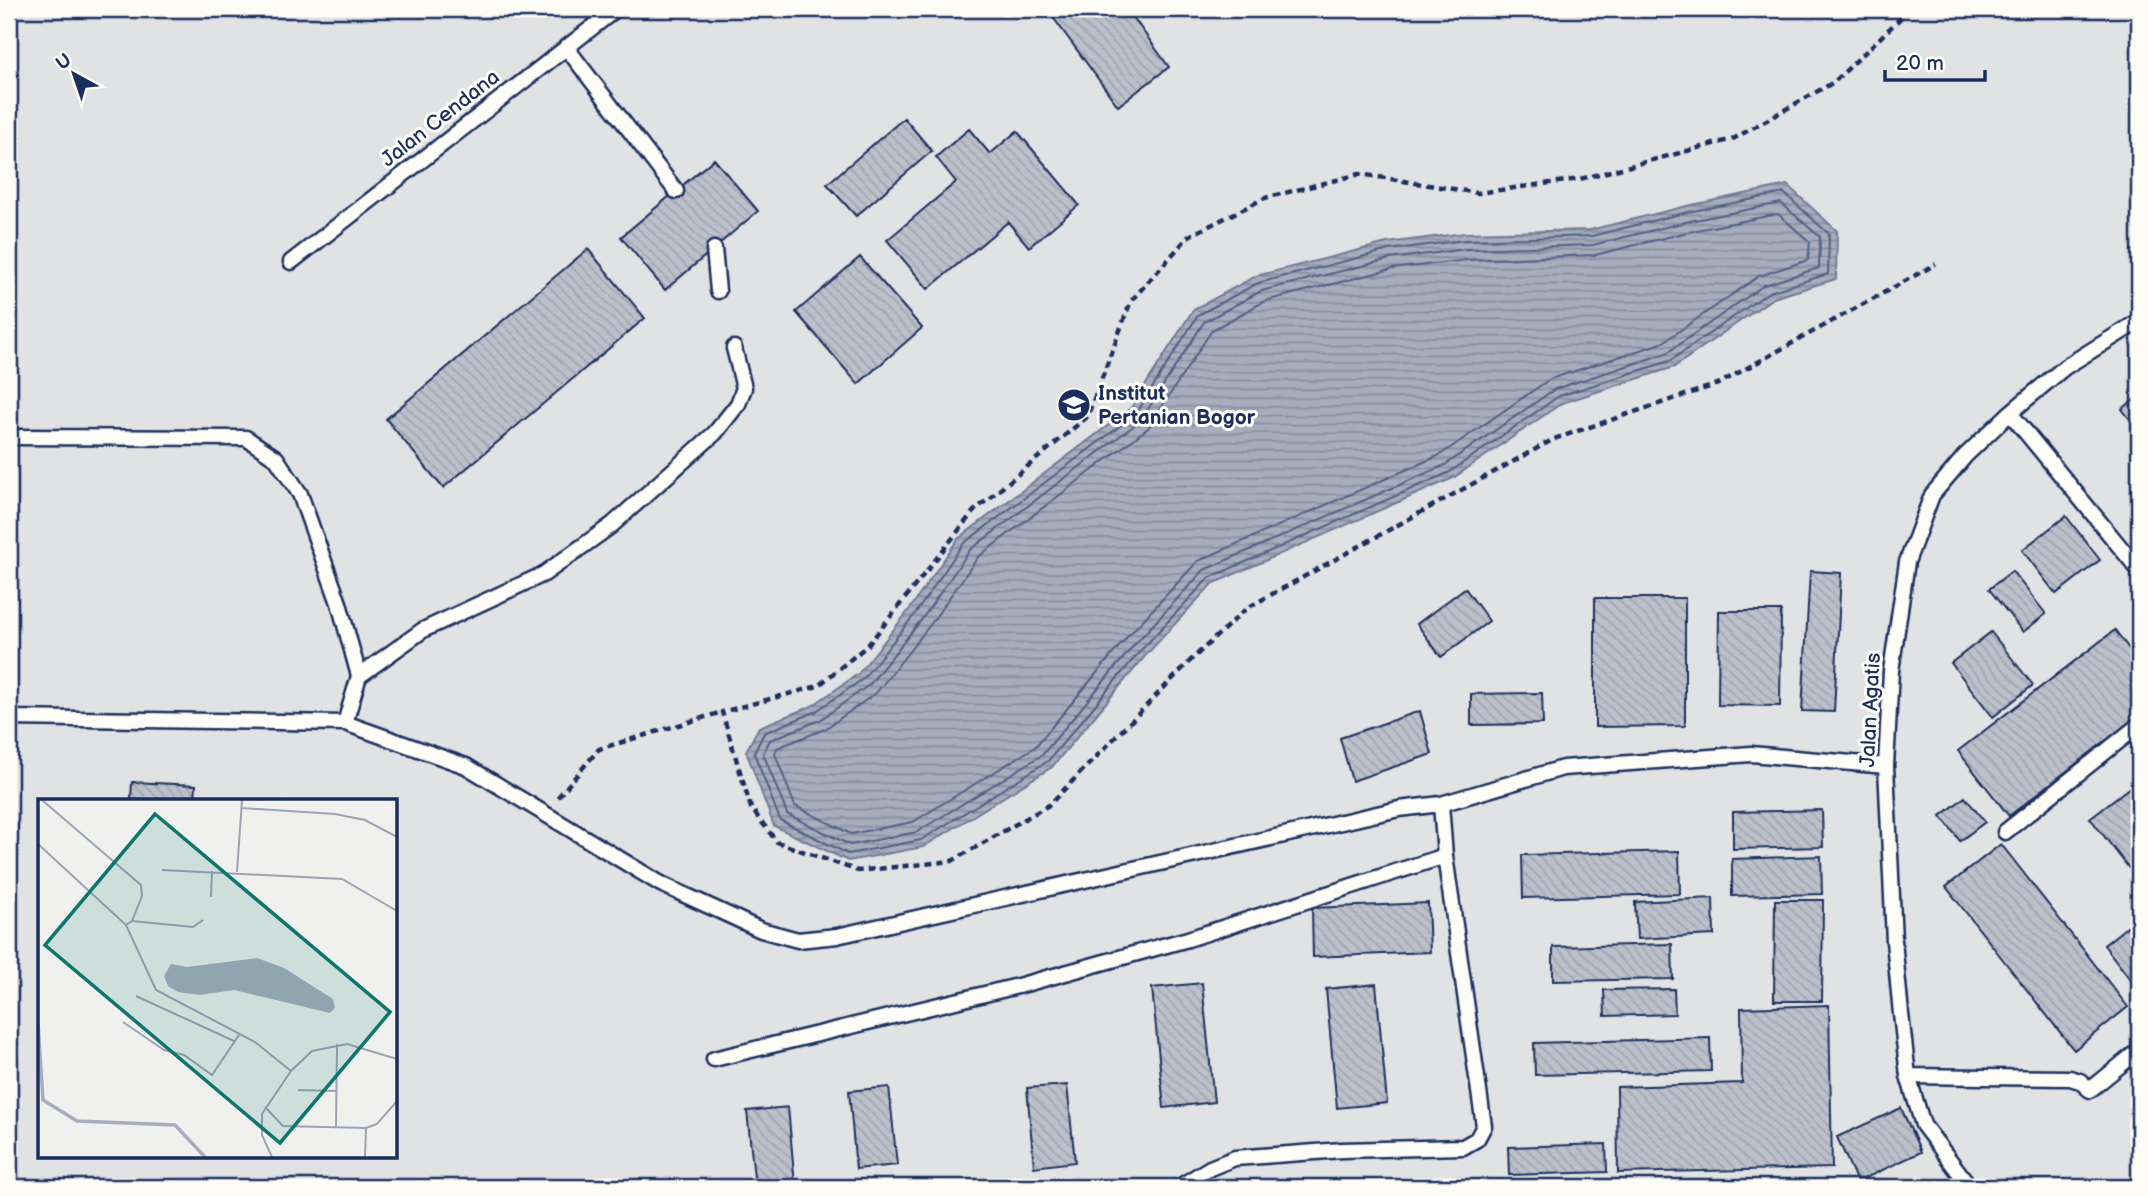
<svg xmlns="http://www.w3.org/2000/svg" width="2148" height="1196" viewBox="0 0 2148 1196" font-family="'Balsamiq Sans',sans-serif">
<defs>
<pattern id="water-rules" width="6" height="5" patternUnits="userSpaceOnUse" patternTransform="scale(1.75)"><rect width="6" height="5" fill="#a7adbd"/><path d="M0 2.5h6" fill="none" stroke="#878d9d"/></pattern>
<pattern id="building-back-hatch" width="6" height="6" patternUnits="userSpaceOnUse" patternTransform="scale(1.75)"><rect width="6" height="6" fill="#bbc0ca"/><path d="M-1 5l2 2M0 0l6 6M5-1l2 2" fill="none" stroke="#a0a5b0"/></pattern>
</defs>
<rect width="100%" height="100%" fill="#f0f0ee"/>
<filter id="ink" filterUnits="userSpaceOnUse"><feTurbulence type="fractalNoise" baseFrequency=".0143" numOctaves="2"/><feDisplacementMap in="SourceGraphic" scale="14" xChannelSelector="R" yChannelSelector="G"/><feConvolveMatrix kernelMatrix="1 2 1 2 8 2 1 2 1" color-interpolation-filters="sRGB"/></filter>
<g filter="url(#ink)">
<path fill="#e0e2e3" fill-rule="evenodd" d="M9,9H2139V1187H9ZM40,800H396V1156H40Z"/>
<path fill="url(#water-rules)" stroke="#6f7b97" stroke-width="2" d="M1787,185L1837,231L1836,279L1773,298L1674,367L1562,403L1453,478L1212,584L1146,655L1052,767L923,847L848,861L774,826L746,751L759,727L812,706L858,674L909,610L958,539L1131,408L1193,310L1256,276L1387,243L1465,233L1590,230L1687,206Z"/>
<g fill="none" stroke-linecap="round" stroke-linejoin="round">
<path stroke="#536184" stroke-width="2" d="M1784,193L1829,234L1828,274L1769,292L1670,361L1559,396L1450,472L1209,578L1141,650L1048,761L921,840L848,854L780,820L754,753L764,733L815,712L863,679L915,614L963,544L1136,414L1198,315L1258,283L1389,250L1465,240L1592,236L1688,212Z
M1781,203L1820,237L1819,268L1764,285L1667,353L1555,389L1445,465L1204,570L1135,644L1042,755L917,832L850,845L787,814L763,753L770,740L820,720L869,685L922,619L970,550L1141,420L1204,322L1261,291L1390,259L1466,249L1593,245L1690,221Z
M1778,214L1810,242L1808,260L1759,276L1662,343L1550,379L1440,455L1198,561L1127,637L1035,747L913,822L851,834L795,806L775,754L777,748L825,729L876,693L930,625L978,557L1148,428L1212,330L1265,301L1392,269L1467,260L1595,255L1692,231Z"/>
</g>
<path fill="url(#building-back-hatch)" stroke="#1b2f5e" stroke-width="2" d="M1047,9H1127L1169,67L1118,106Z
M904,118L932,151L856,216L827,184Z
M969,129L990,154L1017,131L1079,205L1029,247L1008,222L928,289L887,240L956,182L936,157Z
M714,159L758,211L665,290L621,237Z
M588,249L645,318L443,488L386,419Z
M860,257L922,328L858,384L796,312Z
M2139,396V431L2122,409Z
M2066,516L2100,560L2056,594L2022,550Z
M1810,571L1841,573L1834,712L1802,711Z
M2012,571L2046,614L2023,632L1989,589Z
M1465,588L1489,621L1441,657L1417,624Z
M1595,598H1685V726L1595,727Z
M1719,611H1781L1780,706L1718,705Z
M2115,630L2139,662V715L2009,816L1958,751Z
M1991,632L2033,685L1993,717L1951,663Z
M1542,693L1543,724L1471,725V694Z
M1420,711L1432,754L1352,781L1340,738Z
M2139,780V881L2090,818Z
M132,782L196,785L195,800H131Z
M1965,797L1985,822L1960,841L1941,816Z
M1822,810L1823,847L1733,849V812Z
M2001,844L2128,1007L2074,1050L1946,887Z
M1679,851L1680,894L1523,898L1522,855Z
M1821,856L1822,894L1732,896V859Z
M1713,898L1714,935L1637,939L1635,902Z
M1775,900H1823L1822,1001H1774Z
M1428,903L1430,952L1313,957L1312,908Z
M2139,917V991L2104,945Z
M1672,944L1673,979L1553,981V947Z
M1202,983L1214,1102L1164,1108L1152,988Z
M1376,984L1387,1103L1337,1108L1326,989Z
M1674,989L1675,1014L1605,1016L1604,990Z
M1829,1005L1832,1168L1618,1173L1617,1087L1742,1083L1741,1008Z
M1710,1038L1711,1071L1535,1075L1534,1043Z
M1067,1085L1075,1162L1034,1167L1027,1088Z
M889,1087L897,1165L856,1169L849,1091Z
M788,1107L795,1185L755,1187L747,1111Z
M1901,1108L1921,1152L1857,1182L1837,1137Z
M1606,1144L1607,1172L1509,1175L1508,1147Z
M1429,1179V1187H1380L1379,1184Z"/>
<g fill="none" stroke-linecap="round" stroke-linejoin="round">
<defs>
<path id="lane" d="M566,47L676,191
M714,249L718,291
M291,262L616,9
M2010,413L2139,570
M9,437L246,438L276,458L300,494L339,603L359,676
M9,718L345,723L466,766L661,884L761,930L798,940L837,936L1399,809L1441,804L1563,768L1751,754L1886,766
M345,723L359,676L423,630L544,574L612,525L715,433L738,404L744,388L734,348
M2005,832L2139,725
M714,1059L1018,986L1188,939L1445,856
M1908,1076L2070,1078L2080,1081L2090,1090L2139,1050
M1179,1187L1210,1168L1235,1158L1342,1150L1463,1147L1477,1139L1484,1126L1445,856L1441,804
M1970,1187L1923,1125L1908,1076L1901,1014L1894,941L1886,766L1891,671L1907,562L1932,495L1965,456L2010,413L2065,367L2139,321"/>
</defs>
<use href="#lane" stroke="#1b2f5e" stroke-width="19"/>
<path stroke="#1b2f5e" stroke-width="4.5" stroke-dasharray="7 5" stroke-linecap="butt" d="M1910,9L1834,82L1733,139L1580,179L1478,193L1360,174L1265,198L1189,236L1131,301L1087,417L974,511L868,645L818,686L722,712L751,808L777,842L858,871L952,861L1049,805L1191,660L1247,608L1554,439L1718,384L1936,264
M558,797L599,749L722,712"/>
<use href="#lane" stroke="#fdfcf7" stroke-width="14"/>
</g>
</g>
<defs>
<symbol id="university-disc" viewBox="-11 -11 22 22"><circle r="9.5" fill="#1b2f5e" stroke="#fdfcf7"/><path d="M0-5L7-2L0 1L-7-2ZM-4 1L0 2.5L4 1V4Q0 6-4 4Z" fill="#fff"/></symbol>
</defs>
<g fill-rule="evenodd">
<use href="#university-disc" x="1055" y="386" width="38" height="38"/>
</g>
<g text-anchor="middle" stroke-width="6" stroke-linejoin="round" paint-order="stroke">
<g font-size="21" fill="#1b2f5e" stroke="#fdfcf7">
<text transform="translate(440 118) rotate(-38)" y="7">Jalan Cendana</text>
<text transform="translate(1870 710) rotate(-87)" y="7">Jalan Agatis</text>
</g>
<g font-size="21" font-weight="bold" fill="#1b2f5e" stroke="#fdfcf7" text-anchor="start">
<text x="1098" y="400">Institut<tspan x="1098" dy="24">Pertanian Bogor</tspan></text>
</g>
</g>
<g transform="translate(38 799)">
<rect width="359" height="359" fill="#f0f0ee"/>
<path d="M219,159L246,169L295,200L297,209L292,214L196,191L161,196L140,193L130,187L126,177L133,165L149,168Z" fill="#a7adbd"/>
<path fill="none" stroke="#a7adbd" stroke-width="3.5" d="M0,224L5,301L39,322L137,326L167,358"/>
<path fill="none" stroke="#9ba3b4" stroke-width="2" d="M4,1L103,86L104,97L94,122M204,9L297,15L327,21L359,38M0,45L88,126L118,191L217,243L253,272M124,71L304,80L359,112M199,73L204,1M173,98L174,72M88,126L94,122L155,128L165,121M98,197L196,242M85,223L126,251L146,256L174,276L201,236M260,291L298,292M227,308L245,327L328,329L339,325L359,302M298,328L299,245M234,358L224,336V315L253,272L274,252L309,245L359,260M327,358L328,329"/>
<path fill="#0f766e" fill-opacity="0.15" stroke="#0f766e" stroke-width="3.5" d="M117,15L352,213L242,344L7,146Z"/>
<rect width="359" height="359" fill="none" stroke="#1b2f5e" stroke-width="3.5"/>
</g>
<rect width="2148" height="1196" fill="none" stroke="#fdfcf7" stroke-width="35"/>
<rect x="18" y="18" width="2113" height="1161" fill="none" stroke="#1b2f5e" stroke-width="2.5" filter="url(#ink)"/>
<g transform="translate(74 74) rotate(320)" stroke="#fdfcf7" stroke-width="5" paint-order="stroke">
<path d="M0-5L12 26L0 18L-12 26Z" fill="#1b2f5e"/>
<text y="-10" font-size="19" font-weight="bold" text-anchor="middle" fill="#1b2f5e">U</text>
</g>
<path d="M1885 70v10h100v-10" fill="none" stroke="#1b2f5e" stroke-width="3.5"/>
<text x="1896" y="70" font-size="21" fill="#1b2f5e" stroke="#fdfcf7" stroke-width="5" paint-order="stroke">20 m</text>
</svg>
